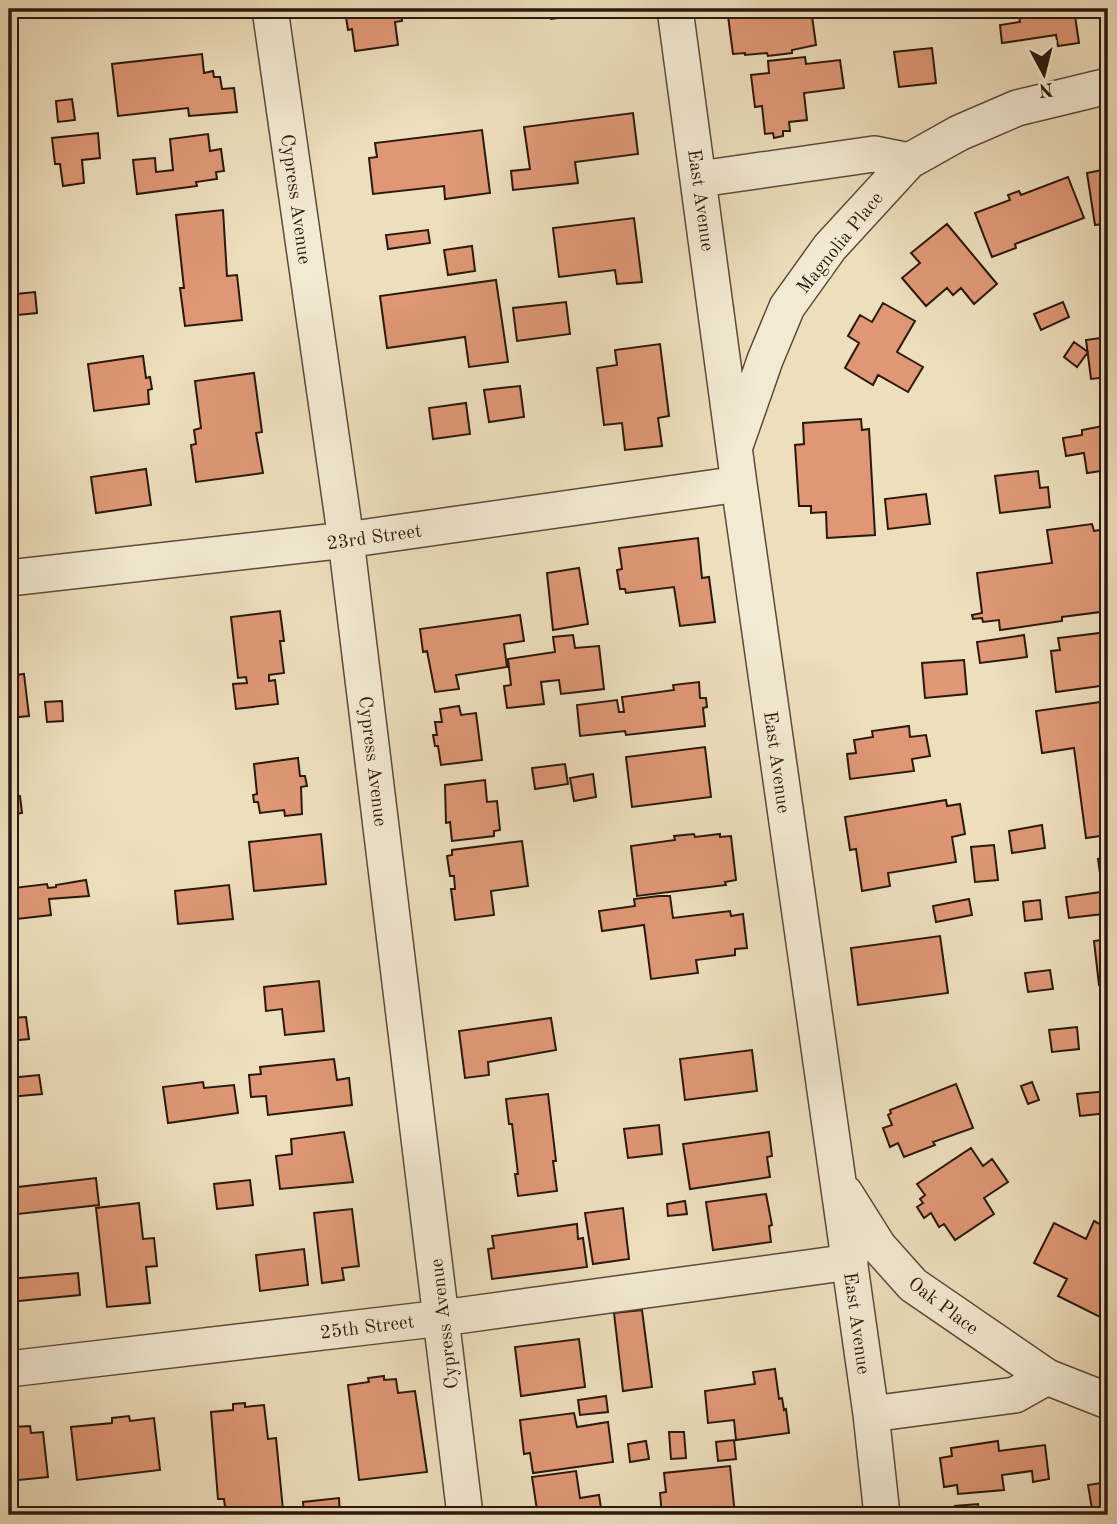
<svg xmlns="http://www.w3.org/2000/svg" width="1117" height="1524" viewBox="0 0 1117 1524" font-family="'Old Standard TT',serif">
<rect width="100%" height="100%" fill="#eddebc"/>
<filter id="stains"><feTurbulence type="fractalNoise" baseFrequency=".00286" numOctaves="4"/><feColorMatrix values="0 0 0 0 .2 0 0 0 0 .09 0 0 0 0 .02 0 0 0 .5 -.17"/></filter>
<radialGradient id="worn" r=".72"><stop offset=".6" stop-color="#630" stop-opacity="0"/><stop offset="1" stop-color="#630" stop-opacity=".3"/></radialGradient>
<path fill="#df9775" stroke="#2b180d" stroke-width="2" d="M351,9H401L402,21L395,22L398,45L355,51L352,29L348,30L346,17L352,16Z
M550,9H614V11L551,19Z
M760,9H811L816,45L792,50V53L768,56L767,53L745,55V53L733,54L728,16L740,14L739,11Z
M900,9H931L900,13Z
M1018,9H1074L1079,43L1058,46L1056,35L1002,43L1000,25L1020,22Z
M932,48L936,83L899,87L894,52Z
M202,54L204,73L213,71L214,77H220L222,89L234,88L237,112L189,116L188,108L118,116L112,64Z
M805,57L806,64L840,60L844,88L804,93L807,120L789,122L790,131H783V136L774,138L773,133L765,134L762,106L755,107L751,75L769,73L768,61Z
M72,99L75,120L58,122L56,101Z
M633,113L638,154L575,162L578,183L513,190L511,171L530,169L524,127Z
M482,130L490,193L445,199L444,186L373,194L369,158L377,157L375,143Z
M98,133L100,158L82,160L84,183L63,186L60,164H55L52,138Z
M208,134L210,151L221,149L224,171L216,172L217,179L196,182L197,186L137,194L133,160L155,158L156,172L173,170L170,139Z
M1108,164V223L1095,225L1087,173L1102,170L1101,165Z
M1068,177L1084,218L1015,244L1016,248L992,257L975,213L1010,200L1008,195L1019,191L1021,195Z
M223,210L227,276L237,275L242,320L185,326L180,288H184L176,215Z
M634,218L642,282L617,284L615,270L559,277L553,228Z
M947,224L997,284L974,304L961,288L953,295L947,288L926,306L902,278L920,263L911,253Z
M428,230L430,243L388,249L386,235Z
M472,246L475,271L448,275L444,250Z
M496,280L508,362L469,367L465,337L387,348L380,296Z
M35,292L37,313L18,315L16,294Z
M566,302L570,334L517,341L513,308Z
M1063,302L1069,317L1041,330L1034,314Z
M883,303L915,321L897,352L923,367L908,392L878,375L873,385L845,368L859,343L848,336L860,315L872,322Z
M1108,337V377L1091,379L1086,340Z
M1074,342L1088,352L1077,367L1064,357Z
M660,344L669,416L658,418L662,446L625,450L622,423L604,425L597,368L617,365L615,350Z
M143,356L146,378L150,377L152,389L148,390L149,404L94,411L88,364Z
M254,373L262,432L256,433L263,473L196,482L191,445L196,444L194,430L201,428L195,381Z
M520,386L524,417L489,422L484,390Z
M466,403L470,434L433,439L429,408Z
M861,419L862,430L869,429L875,535L827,538L826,512L811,513V506H799L795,445L804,444L803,423Z
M1108,425V470L1087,473L1084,453L1066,456L1063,438L1082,435V430Z
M146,469L151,505L96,513L91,477Z
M1038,471L1040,488L1048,487L1050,507L1000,513L995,476Z
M926,494L930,524L888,529L885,499Z
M1092,524L1094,531L1107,529L1108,611L1062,617V621L1000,630L999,620L983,622L982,618L973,619L972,615L982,613L977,573L1052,563L1047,530Z
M698,538L702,578L709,577L715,622L680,626L674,587L626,593L625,589H620L617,570L622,569L619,548Z
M579,568L588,624L553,630L547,573Z
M280,611L284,641H280L284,673L269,675V681L275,680L278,704L236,709L233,684L247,683L246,677L238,678L231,617Z
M520,615L524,641L504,644L507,667L456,675L459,689L435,692L427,651L423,652L420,629Z
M1108,632V685L1056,692L1051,651L1060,650L1058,638Z
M573,635L575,648L599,646L604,689L561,694L559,680L541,682L544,704L507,708L504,686L511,685L508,659L555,652L553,637Z
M1024,635L1027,657L980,663L977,642Z
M964,660L967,694L925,698L922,663Z
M24,674L29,716L9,718V676Z
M699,682L700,698H706L707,707L703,708L705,726L626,735L625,731L580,736L577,705L617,700L619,712H624L622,697L674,690L673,685Z
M62,701L63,721L47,722L45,702Z
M1108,701V835L1086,838L1074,748L1042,753L1036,711Z
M459,706L461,715L476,713L482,760L441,765L438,746H435L433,735H437L435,722H442L440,709Z
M909,726L910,737L926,735L930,756L912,759L914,771L850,779L847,754L856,753L854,740L873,737L872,731Z
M705,747L711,797L632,807L626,757Z
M298,758L300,776H305L307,786L301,787L302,814L285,816L284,810L260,813L258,802H254L253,795L257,794L254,764Z
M565,764L568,784L535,789L532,768Z
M593,774L596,797L574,801L570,778Z
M485,780L487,802L497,801L500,830L494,831V836L452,841L450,822L446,823L445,785Z
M20,796L22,813L9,815V797Z
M946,800L947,806L960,804L965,834L952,837L956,862L888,873L890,886L862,891L856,849L850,850L845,817Z
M1042,825L1045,848L1012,853L1009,831Z
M321,834L326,884L254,891L249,842Z
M694,834L695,837L720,834V837L731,836L736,880L725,882L726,885L637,896L631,846L675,840L674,836Z
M522,841L528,886L491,891L494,915L455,920L451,889H455L454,876H450L447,856L452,855V850Z
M994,845L998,880L975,882L971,847Z
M1108,858V895H1103L1098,859Z
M86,880L89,896L49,899L51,915L17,919L13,888L47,884L48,888L56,887V885Z
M229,885L233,919L178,924L175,891Z
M1101,892L1103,914L1069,918L1066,897Z
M659,896H670L673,918L730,911L731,916L743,914L747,948L735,949V955L696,960L698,973L651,979L644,925L602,931L599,911L635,906L634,899Z
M969,899L972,915L936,922L933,906Z
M1040,900L1042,919L1025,921L1023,902Z
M940,936L948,993L858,1005L851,948Z
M1108,939V984L1099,985L1094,941Z
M1050,970L1053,989L1028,992L1025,973Z
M319,981L324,1031L285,1035L282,1009L266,1011L264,987Z
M26,1017L29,1039L9,1041V1018Z
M551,1018L556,1050L488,1062L489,1075L465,1078L459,1031Z
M1077,1027L1079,1049L1052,1052L1049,1030Z
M752,1050L757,1091L685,1100L680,1059Z
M334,1059L337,1080L349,1078L352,1105L268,1115L266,1096L251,1097L249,1075L261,1074L260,1067Z
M39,1075L42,1094L9,1097V1078Z
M203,1082L204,1088L234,1085L238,1113L168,1123L163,1087Z
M1032,1082L1039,1100L1028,1104L1021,1086Z
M956,1084L973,1128L933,1142L935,1145L904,1157L898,1143L890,1147L883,1128L892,1125L888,1115L891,1113L890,1110Z
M1108,1091V1113L1080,1116L1077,1094Z
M548,1094L556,1161H553L557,1191L518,1196L515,1174H518L512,1124H509L506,1099Z
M659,1125L662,1154L628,1158L624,1129Z
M344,1132L353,1182L280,1189L276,1156L292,1154L291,1139Z
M769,1132L772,1156L767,1157L770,1177L690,1189L683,1144Z
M971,1148L983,1166L992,1159L1008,1182L984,1198L994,1214L955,1240L944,1224L939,1227L931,1213L924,1218L917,1207L923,1203L920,1199L925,1195L917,1184Z
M96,1178L99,1205L9,1215V1188Z
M250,1180L253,1205L217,1209L214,1184Z
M766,1194L772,1225L769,1226L771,1242L713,1250L706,1202Z
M685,1201L687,1214L668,1216L667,1204Z
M139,1203L143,1239L154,1238L157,1266L146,1267L150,1303L107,1307L96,1208Z
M623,1208L629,1259L593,1264L585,1213Z
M352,1209L359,1266L342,1268L344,1280L322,1283L314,1213Z
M1094,1221L1108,1228V1321L1058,1296L1067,1279L1034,1263L1054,1223L1086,1239Z
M577,1224L578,1239L583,1238L587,1267L492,1279L488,1249L494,1248L492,1236Z
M304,1249L308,1285L260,1291L256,1255Z
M78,1273L80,1295L9,1302V1279Z
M642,1310L652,1387L623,1391L614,1313Z
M579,1339L585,1387L521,1396L515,1347Z
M775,1369L779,1399L782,1398L784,1410L786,1409L789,1433L736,1440L734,1420L708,1423L705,1391L755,1384L753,1372Z
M384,1376V1380L396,1379L398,1393L415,1391L427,1472L359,1480L348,1385L369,1382L368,1378Z
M606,1396L608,1412L580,1415L578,1400Z
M245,1403V1407L264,1405L268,1439L276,1438L283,1510L226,1515L224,1499H218L211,1412L233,1410V1404Z
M574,1413L577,1427L608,1422L613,1462L533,1473L530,1453L524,1454L520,1420Z
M129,1416L130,1421L154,1418L160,1470L77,1480L71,1427L112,1423V1418Z
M30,1426L31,1433L43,1432L48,1477L9,1481V1437L14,1436L13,1427Z
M669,1432H684L686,1458L671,1459Z
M734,1440L736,1459L718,1461L716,1442Z
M646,1441L649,1459L630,1462L628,1444Z
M998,1441L999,1451L1045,1445L1049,1479L1033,1482L1032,1471L1002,1475L1004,1490L958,1494L957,1485L944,1487L940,1458L952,1456L951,1448Z
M730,1466L735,1515H662L660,1493L666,1492L664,1473Z
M576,1471L580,1498L599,1495L602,1515H529L528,1511L537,1510L532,1477Z
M1108,1482V1515H1093L1088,1485Z
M339,1498L340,1515H304L303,1502Z
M978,1504L979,1515H956L955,1506Z"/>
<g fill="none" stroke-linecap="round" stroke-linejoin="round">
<defs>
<path id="street" d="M270,9L346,540L465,1515
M675,9L739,484L871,1414L882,1515
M700,179L874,154L909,161L959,133L1017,108L1108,86
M736,443L765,360L787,307L830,247L909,161
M9,578L346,540L739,484
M845,1193L879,1247L913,1285L1047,1377L1108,1401
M9,1369L442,1318L850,1262
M871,1414L1015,1395L1047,1377"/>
</defs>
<use href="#street" stroke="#5c4a39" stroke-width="38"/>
<use href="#street" stroke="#f3ead3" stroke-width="35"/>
</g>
<g text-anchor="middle" stroke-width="7" stroke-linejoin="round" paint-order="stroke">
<g font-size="19" fill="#2b180d" stroke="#f3ead3">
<text transform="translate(297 199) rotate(82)" y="7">Cypress Avenue</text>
<text transform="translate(702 200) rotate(82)" y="7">East Avenue</text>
<text transform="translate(839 242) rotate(-51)" y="7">Magnolia Place</text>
<text transform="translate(374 536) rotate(-8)" y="7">23rd Street</text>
<text transform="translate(374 761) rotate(83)" y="7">Cypress Avenue</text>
<text transform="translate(778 762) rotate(82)" y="7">East Avenue</text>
<text transform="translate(944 1305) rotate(37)" y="7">Oak Place</text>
<text transform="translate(858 1323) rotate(82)" y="7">East Avenue</text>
<text transform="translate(443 1324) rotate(-97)" y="7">Cypress Avenue</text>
<text transform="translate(367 1326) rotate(-7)" y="7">25th Street</text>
</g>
</g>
<rect width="1117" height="1524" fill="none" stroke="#eddebc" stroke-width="35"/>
<rect x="10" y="10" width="1096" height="1503" fill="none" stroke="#2b180d" stroke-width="3.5"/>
<rect x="18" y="18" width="1082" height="1489" fill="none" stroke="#2b180d" stroke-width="2"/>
<g transform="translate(1044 74) rotate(173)" stroke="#f3ead3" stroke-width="5" paint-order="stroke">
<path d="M0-5L12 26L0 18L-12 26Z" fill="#2b180d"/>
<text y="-10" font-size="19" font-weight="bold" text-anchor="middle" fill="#2b180d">N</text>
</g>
<rect width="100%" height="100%" filter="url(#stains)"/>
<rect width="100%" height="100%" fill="url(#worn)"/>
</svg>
